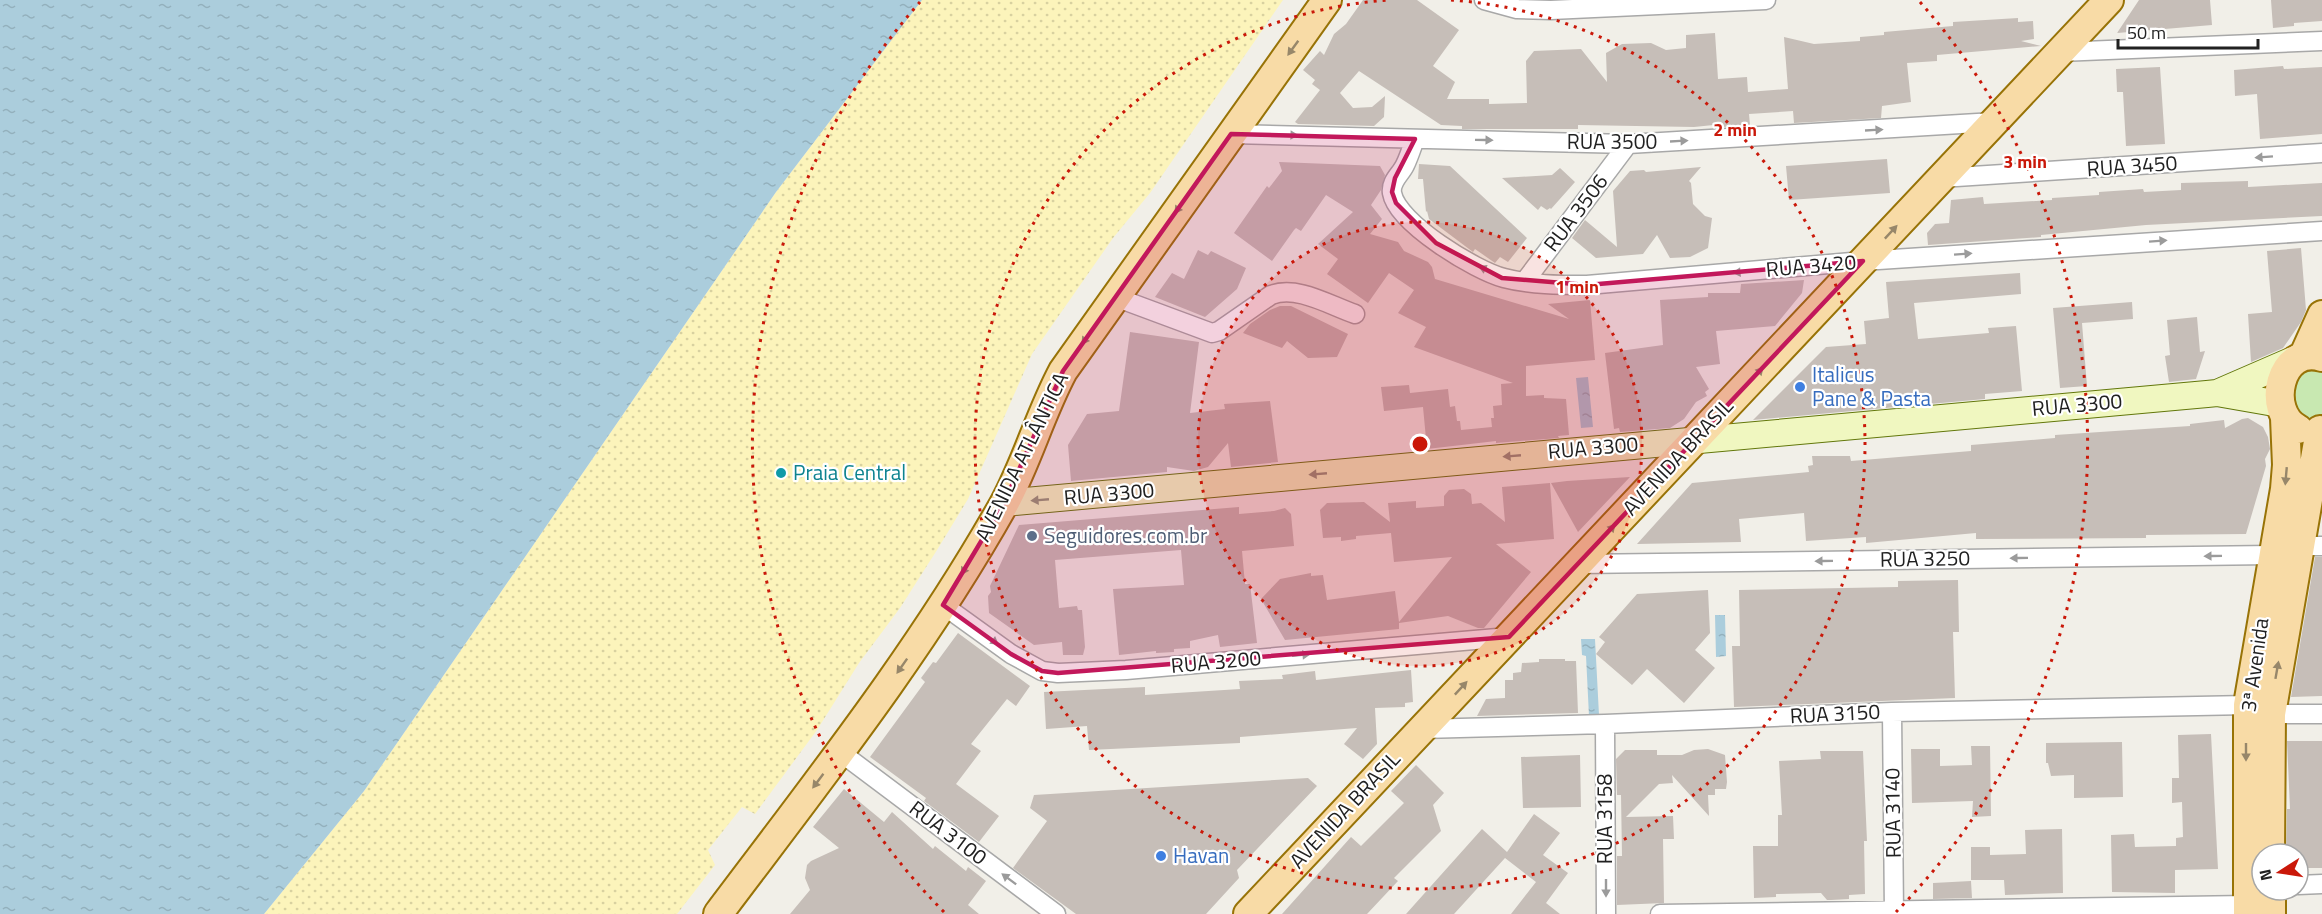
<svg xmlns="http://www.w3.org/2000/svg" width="2322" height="914" viewBox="0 0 2322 914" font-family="'Titillium Web',sans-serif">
<defs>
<pattern id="sand-dots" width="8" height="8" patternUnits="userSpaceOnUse" patternTransform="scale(1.5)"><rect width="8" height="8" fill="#fcf4bb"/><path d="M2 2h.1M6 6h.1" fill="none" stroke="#d8d1a0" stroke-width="1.8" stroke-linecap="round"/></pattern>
<pattern id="water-ripples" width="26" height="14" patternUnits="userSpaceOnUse" patternTransform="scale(1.5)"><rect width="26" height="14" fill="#abcddc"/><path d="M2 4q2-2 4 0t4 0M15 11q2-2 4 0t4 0" fill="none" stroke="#93b0bc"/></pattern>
</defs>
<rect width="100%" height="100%" fill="#f1efe8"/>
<path fill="#c8e8b1" d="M2322,364V418L2317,421L2297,420L2291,382L2298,369Z"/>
<path fill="url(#sand-dots)" d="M922,0H1283L1150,193L1113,238L1032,354L968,499L937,550L900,608L859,663L817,730L755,814L742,807L708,850L715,865L677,914H264L364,791L776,192Z"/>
<path fill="url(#water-ripples)" d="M0,0H922L776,192L364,791L264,914H0Z
M1588,377L1593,427L1581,428L1576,378Z
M1715,615H1725L1726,656L1716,657Z
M1581,639H1595L1599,715L1589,716L1586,656L1582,655Z"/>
<path fill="#c6beb8" d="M1363,0H1417L1459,30L1433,66L1455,82L1447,99H1489V104L1527,103L1526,61L1534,51L1581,49L1607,82L1606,53L1622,44L1651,43L1666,50L1686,48V35L1715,33L1718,79L1747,77L1748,92L1788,89L1784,37L1814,44L1860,41V37L1884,35V32L1953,26V22L2018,18V22L2033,21L2034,39L2021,41L2041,46L1937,55V61L1907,63L1911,102L1882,106L1881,118L1794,123L1793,111L1749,114L1750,125L1723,127V124L1694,127L1578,125V129H1462V126L1441,125L1359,71L1340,93L1353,108L1372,107L1385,96L1384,117L1374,126L1298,124L1295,122L1320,90L1312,84L1315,80L1303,70L1320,51L1324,55L1334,34L1346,24Z
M2139,0H2210L2212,25L2117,33Z
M2271,0H2322V21L2294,23V26L2273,28Z
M2283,66L2284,69L2322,67V134L2260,139L2257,94L2235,96L2234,70Z
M2160,67L2165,144L2126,146L2123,92H2117L2116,69Z
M1887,159L1890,193L1789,200L1786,166Z
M1279,162L1380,166L1385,175L1381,190L1371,205L1382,219L1370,234L1398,242L1404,251L1428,262L1432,267L1435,279L1569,319L1548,304L1590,300L1595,360L1526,366V396L1544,395V398L1566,399L1569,435L1558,436L1559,438L1496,443V441L1427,449L1423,407L1384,411L1381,387L1409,385L1410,393L1448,389L1450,407L1455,406L1457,421H1460L1461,430L1492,427L1491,418H1494L1493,406L1502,405L1501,384L1513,383L1414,347L1426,327L1398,313L1414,290L1389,273L1368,303L1327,274L1338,259L1318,244L1353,212L1326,195L1301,231L1296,228L1294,230L1272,261L1234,233L1267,186L1269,188L1282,171Z
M1419,164L1450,166L1527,238L1508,262L1500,257L1495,263L1475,249L1473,252L1429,219L1427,211L1426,212L1423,179H1418Z
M1701,167L1689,181L1691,183L1693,204L1705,216L1712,218L1708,248L1690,257L1670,258L1657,235L1643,254L1596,258L1572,238L1585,220L1617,247L1613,191L1630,171L1644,170L1646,172Z
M1560,168L1575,182L1551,209L1550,208L1547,210L1541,206L1538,210L1502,178L1552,175Z
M2248,181V187L2322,183V216L2146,225L2041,235V237L1928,245L1927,233L1935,224L1949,223L1951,200L1983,197L1984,204L2052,200V198L2099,195V192L2143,189L2144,192L2181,190V183Z
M2301,248L2306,310L2301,322L2283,348L2251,362L2248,314L2272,312L2267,251Z
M1198,250L1208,255L1211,251L1246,268L1237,289L1205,317L1155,297L1172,273L1184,279Z
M2020,273L2021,294L1914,303L1918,339L1989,333L1988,328L2016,326L2022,391L1985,394V399L1753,420L1826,347L1866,344L1864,321L1889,318L1886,282Z
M1804,280L1802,293L1775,326L1716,331L1720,364L1696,367L1709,389L1705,392L1707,396L1696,402L1684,419L1670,428L1620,432L1619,428L1614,429L1605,353L1663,345L1660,300L1708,297V293H1740L1741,284Z
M2132,302L2133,319L2082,323L2087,386L2060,388L2053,308Z
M1280,306H1291L1348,334L1337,357L1308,358L1287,341L1282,348L1243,333L1250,324L1270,310Z
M2197,317L2200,352L2205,351L2196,379L2169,382L2165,356L2170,355L2167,320Z
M1130,332L1199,342L1190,413L1225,409L1224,404L1270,401L1278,462L1231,467L1228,443L1208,467L1194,471L1167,467V472L1071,481L1068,445L1087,414L1119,411Z
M2248,418L2263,427L2268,437L2270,449L2265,459L2266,466L2246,534L2146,535V538L1976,539V533L1866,543V537L1806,541L1804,513L1739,519L1741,542L1637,544L1692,483L1809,472L1808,466L1813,465L1812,456H1850L1851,461L1971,451V445L2055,438V435L2190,426V424L2224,420L2225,428L2242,419Z
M1630,477L1578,532L1551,483L1567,481Z
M1550,483L1554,539L1496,544L1531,572L1484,628H1478L1448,616L1399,623V629L1285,640L1261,599L1280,579L1311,573V576L1323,575L1327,600L1395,591L1399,622L1452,557L1394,562L1391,533L1356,536V539L1341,541V537L1323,538L1320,510L1327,503L1364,502L1390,522L1388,503L1416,501V508L1444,506V496L1449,490L1464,489L1471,494L1472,504L1481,503L1505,522L1502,487Z
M1239,507V514L1274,511L1285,508L1291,514L1294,546L1242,551L1245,584H1250L1257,643L1220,647L1218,635L1190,641V648L1174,649V652L1156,653V651L1119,655L1113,589L1184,585L1181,550L1055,560L1059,608L1077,606L1078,610H1082L1085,647L1083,655H1063L1062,642L1034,645L989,613L988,596L991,592L990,586L1019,525Z
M2315,557H2322V696L2291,697Z
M1958,580L1959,632H1953L1955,698L1734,707L1732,646H1740L1739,590L1898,587V581Z
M1708,590L1710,633L1695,650L1715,668L1684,703L1647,669L1632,685L1596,654L1605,642L1599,637L1637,594Z
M958,633L1030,686L1016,706L1007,699L971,744L981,751L956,784L999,816L979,842L924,801L926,798L870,757L925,682L921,678L933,662L936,663Z
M1539,659H1565V661H1576L1578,713L1477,716L1486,699L1505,698V680H1513V673L1521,672L1522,663L1539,662Z
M1411,670L1413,702L1405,703V707L1375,708L1377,744L1363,759L1344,744L1357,728L1240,737V743L1089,750L1087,726L1046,729L1044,692L1145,687V695L1240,689L1239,681L1283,679L1282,675L1315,671L1316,680Z
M2211,734L2218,869L2175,870V893L2112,892L2111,835L2134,834L2135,847L2176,846V838L2183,837L2182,802L2172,803V778H2179L2178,735Z
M2287,741H2322V868H2298V854H2286L2287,809H2290Z
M2122,742L2123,797L2074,798V775L2051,776L2048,763H2046V743Z
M1971,746H1990L1991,816L1972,817L1973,801L1912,803L1911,749H1940V766L1972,765Z
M1708,749L1725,755L1727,782L1726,789H1715V795H1708L1709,816L1672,775L1673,783L1659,784L1626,817L1673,816L1674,839H1663L1664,903L1617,905V856H1622L1621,795H1617L1616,759L1625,750H1657V755H1682L1694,750Z
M1820,751H1863L1867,841H1864L1865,894L1849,895V899L1831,900H1827L1821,893L1776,894V897L1754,898L1753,846H1778V815H1782L1779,761L1821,759Z
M1580,755L1581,807L1523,808L1521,757Z
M1416,765L1444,793L1433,805L1441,831L1394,878L1398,881L1367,914H1282L1351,837L1361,846L1404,803L1391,791Z
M1308,778L1317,786L1237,870L1239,878L1206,914H1076L1013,868L1047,821L1030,808L1034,795Z
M844,789L884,822L892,812L933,849L935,846L966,871L968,867L986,881L968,905L979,914H790L810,890L805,878L807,865L811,861L839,848L813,827Z
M1534,814L1560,833L1543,855L1568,873L1546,903L1560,914H1511L1536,882L1505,858L1454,914H1406L1482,829L1507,852Z
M2062,829L2063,893L2005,895L2004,880H1971V847H1990V855L2026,854L2025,830Z
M1971,881L1972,898L1933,899V883Z"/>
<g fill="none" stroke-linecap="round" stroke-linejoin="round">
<defs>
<path id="street" d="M1484,0L1517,9L1551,10L1766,0
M2060,52L2322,41
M1231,134L1628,144L1994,122
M1415,139C1412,147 1409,157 1405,165C1401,174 1390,181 1392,193C1397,223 1476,271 1504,278C1531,285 1559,285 1587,285L1863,261L2322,231
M1941,178L2322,153
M1525,281L1628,144
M1115,297L1212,333L1219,331L1271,295C1297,285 1329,305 1355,314
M2299,546H2322
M1578,564L2272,555
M943,605L1011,654L1042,671L1058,673L1126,670L1509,637
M1892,712L1894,914
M2271,714H2322
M1605,724L1606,914
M1422,729L1605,724L1892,712L2248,705
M840,752L1056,914
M2298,885L2322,884
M1660,914L2248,905"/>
<path id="secondary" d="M2217,393L2293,360
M1004,503L2207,394L2217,393L2280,404"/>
<path id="primary" d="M2304,355L2322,315
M2298,429C2265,412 2279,344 2322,357
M2270,854L2271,714L2320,430
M2271,890V914
M718,914C818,781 922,650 1004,504C1027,462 1040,414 1063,371L1327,0
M1248,914L2109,0
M2248,914V705L2285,489L2287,465L2285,418"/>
</defs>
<use href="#street" stroke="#a8a8a8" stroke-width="21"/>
<use href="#secondary" stroke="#62770a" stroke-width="28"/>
<use href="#primary" stroke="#987307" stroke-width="32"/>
<use href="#street" stroke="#fff" stroke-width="18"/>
<use href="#secondary" stroke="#f0f7c0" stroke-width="26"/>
<use href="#primary" stroke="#f8dba6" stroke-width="28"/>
</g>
<defs><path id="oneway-solid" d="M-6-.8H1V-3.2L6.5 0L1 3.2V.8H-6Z" transform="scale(1.5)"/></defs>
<g fill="#97876a">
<use href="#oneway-solid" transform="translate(1293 48) rotate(126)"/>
<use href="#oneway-solid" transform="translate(1180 206) rotate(125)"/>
<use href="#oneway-solid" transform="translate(1891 232) rotate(-47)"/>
<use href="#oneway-solid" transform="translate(1087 337) rotate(125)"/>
<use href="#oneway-solid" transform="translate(1757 374) rotate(-47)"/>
<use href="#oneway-solid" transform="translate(2286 476) rotate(95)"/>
<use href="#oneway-solid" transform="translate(1609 531) rotate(-47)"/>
<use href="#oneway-solid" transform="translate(966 567) rotate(121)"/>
<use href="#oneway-solid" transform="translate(902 666) rotate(125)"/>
<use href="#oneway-solid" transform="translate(2277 670) rotate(-80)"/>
<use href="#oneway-solid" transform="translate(1461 688) rotate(-47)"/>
<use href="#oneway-solid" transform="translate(2246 752) rotate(90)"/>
<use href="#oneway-solid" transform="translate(818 781) rotate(127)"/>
</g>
<g fill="#9b9b9b">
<use href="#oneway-solid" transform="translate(1874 130) rotate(-3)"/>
<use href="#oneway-solid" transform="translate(1289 135) rotate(2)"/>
<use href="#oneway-solid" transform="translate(1484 140) rotate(1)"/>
<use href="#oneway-solid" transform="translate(1679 141) rotate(-3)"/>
<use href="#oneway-solid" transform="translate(2264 157) rotate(176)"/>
<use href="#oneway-solid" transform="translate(2158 241) rotate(-4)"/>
<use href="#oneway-solid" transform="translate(1963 254) rotate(-4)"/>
<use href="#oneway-solid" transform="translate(1487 270) rotate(-155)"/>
<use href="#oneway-solid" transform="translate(1742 272) rotate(175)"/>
<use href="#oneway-solid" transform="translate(2213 556) rotate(179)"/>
<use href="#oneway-solid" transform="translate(2019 558) rotate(179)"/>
<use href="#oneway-solid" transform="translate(1824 561) rotate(179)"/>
<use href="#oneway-solid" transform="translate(991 639) rotate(37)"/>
<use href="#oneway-solid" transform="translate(1301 655) rotate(-5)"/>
<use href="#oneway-solid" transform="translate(1009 879) rotate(-143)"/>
<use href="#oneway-solid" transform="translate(1606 888) rotate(90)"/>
</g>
<g fill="#939778">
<use href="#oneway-solid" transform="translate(1512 456) rotate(175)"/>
<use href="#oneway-solid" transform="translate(1318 474) rotate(175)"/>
<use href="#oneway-solid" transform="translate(1040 500) rotate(175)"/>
</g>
<path fill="#c2185b" fill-opacity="0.2" stroke="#c2185b" stroke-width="4.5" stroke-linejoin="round" d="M1231,134L1415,139L1395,178L1392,192L1396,203L1436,243L1502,278L1587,285L1863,261L1509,637L1058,673L1042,671L1011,654L943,605L1004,503L1063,371Z"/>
<circle cx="1420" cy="444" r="222" fill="#ca1809" fill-opacity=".12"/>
<g fill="none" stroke="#ca1809" stroke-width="3" stroke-dasharray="3 6">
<circle cx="1420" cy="444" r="222"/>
<path d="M1451 0A445 445 0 1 1 1389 0"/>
<path d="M944 912A667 667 0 0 1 920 2M1920 2A667 667 0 0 1 1896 912"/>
</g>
<g fill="#3f7fe0" stroke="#fff" stroke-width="2">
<circle cx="1800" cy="387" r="6"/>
<circle cx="1161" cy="856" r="6"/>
</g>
<circle fill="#0f9aa8" stroke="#fff" stroke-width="2" cx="781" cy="473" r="6"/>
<circle fill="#5c6f8a" stroke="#fff" stroke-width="2" cx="1032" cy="536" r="6"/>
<g text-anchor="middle" stroke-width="4.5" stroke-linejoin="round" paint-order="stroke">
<g font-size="21" fill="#212121" stroke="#fff">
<text x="1612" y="149">RUA 3500</text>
<text transform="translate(2132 166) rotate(-4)" y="7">RUA 3450</text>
<text transform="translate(1576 213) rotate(-53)" y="7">RUA 3506</text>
<text transform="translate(1811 266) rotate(-5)" y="7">RUA 3420</text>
<text transform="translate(2077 405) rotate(-5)" y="7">RUA 3300</text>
<text transform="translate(1593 448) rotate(-5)" y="7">RUA 3300</text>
<text transform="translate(1022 457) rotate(-64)" y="7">AVENIDA ATLÂNTICA</text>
<text transform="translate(1678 457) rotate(-47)" y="7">AVENIDA BRASIL</text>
<text transform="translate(1109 494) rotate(-5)" y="7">RUA 3300</text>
<text transform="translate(1925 559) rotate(-1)" y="7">RUA 3250</text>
<text transform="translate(1216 662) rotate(-5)" y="7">RUA 3200</text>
<text transform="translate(2255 665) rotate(-82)" y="7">3ª Avenida</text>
<text transform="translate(1835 714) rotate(-3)" y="7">RUA 3150</text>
<text transform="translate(1345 810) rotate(-47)" y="7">AVENIDA BRASIL</text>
<text transform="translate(1893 813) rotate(-91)" y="7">RUA 3140</text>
<text transform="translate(1605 819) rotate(-90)" y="7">RUA 3158</text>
<text transform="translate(948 833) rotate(37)" y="7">RUA 3100</text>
</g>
<g font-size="21" fill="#366cbe" stroke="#fff" text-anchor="start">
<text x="1812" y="382">Italicus<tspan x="1812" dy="24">Pane &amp; Pasta</tspan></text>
<text x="1173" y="863">Havan</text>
</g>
<g font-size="21" fill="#0d838f" stroke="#fff" text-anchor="start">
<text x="793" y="480">Praia Central</text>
</g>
<g font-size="21" fill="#4e5e75" stroke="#fff" text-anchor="start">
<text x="1044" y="543">Seguidores.com.br</text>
</g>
</g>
<circle cx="1420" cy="444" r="9" fill="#ca1809" stroke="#fff" stroke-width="3"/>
<g font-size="18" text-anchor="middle" font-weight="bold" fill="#ca1809" stroke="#fff" stroke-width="4.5" stroke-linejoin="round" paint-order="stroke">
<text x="1735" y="136">2 min</text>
<text x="2025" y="168">3 min</text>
<text x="1577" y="293">1 min</text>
</g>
<g transform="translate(2280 872) rotate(258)"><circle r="28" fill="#ffffff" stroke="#a6a6a6" stroke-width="1.5"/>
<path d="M0-4.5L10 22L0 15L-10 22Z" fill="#ca1809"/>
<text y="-9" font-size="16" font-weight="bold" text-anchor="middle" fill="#212121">N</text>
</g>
<path d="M2118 39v9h140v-9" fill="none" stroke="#212121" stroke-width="3"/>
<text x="2127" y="39" font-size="18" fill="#212121" stroke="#ffffff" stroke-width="4.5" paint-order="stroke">50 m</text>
</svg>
